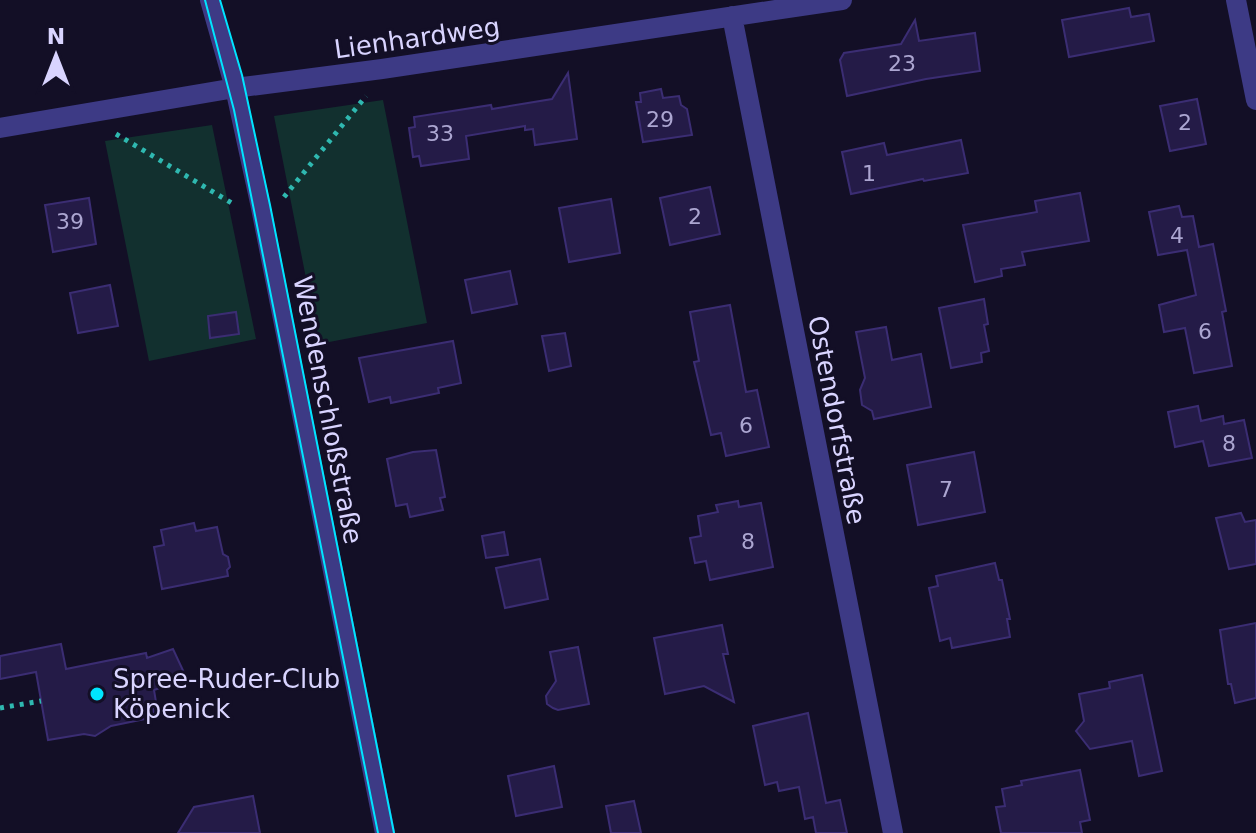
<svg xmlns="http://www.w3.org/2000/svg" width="1256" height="833" viewBox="0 0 1256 833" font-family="'DejaVu Sans',sans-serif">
<rect width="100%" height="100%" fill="#130f26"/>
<path fill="#12302f" d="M383,100L427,323L319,344L274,116Z
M212,125L256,339L149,361L105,141Z"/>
<path fill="#241b47" stroke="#3b2d73" stroke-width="2" d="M1129,8L1131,17L1149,14L1154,41L1069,57L1062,20Z
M915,20L919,41L975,33L980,71L926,79L847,96L840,60L844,53L901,44Z
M568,73L577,139L535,145L533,129L525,130V126L466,136L469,159L421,166L419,156L413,157L409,128L415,127L414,117L491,105L492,109L552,99Z
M661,89L663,98L679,96L681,105L687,109L692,135L643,142L636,102H641L640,93Z
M1197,99L1206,144L1170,151L1160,106Z
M961,140L968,173L924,181L923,179L851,194L842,152L884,143L887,155Z
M710,187L720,234L670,245L660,198Z
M1080,193L1089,241L1022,252L1025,265L1001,269L1002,276L975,282L963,225L1037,212L1035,201Z
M89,198L96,244L53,252L45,205Z
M611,199L620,253L569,262L559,208Z
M1179,206L1182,217L1193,216L1199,247L1213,244L1226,311L1222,312L1232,366L1194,373L1185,328L1164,332L1159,305L1196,295L1187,250L1158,255L1149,212Z
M510,271L517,304L472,313L465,280Z
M110,285L118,326L78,333L70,293Z
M984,299L988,324L984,325L989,351L981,353L982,362L951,368L939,308Z
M730,305L746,392L757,390L769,447L726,456L721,433L711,435L694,362L699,361L690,312Z
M236,312L239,334L210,338L208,316Z
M886,327L892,360L921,354L931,407L874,419L872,411L862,405L860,390L865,378L856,332Z
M565,333L571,366L549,371L542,336Z
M453,341L461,383L438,388L439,393L391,403L390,397L369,402L359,358Z
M1198,406L1201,421L1223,416L1224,424L1244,420L1252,458L1209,466L1203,441L1175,447L1168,412Z
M436,450L445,497L440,498L443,510L410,517L407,504L396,506L387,459L413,452Z
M974,452L985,512L918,525L907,465Z
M738,501L739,507L761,503L773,567L710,580L706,561L695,563L690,538L701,536L698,516L718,512L716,505Z
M1241,513L1245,522L1256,520V564L1229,569L1216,518Z
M194,523L196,531L217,527L223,554L228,557L230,567L227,570L228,576L162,589L154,547L164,545L161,530Z
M504,532L508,555L486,558L482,536Z
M540,559L548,599L505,608L496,568Z
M995,563L999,580H1002L1010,619H1007L1010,637L952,648L950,638L940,641L929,588L938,586L936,576Z
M1256,623V698L1235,703L1231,684H1228L1220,630Z
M722,625L728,654H723L734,702L704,686L665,694L654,638Z
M61,644L66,669L146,653L147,658L173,649L187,679L154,690L156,702L152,703L155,717L111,726L95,736L84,734L48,740L36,672L0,679V656Z
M578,647L589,704L558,710L553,708L547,704L546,696L556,681L550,652Z
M1142,675L1162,771L1139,776L1132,741L1090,749L1076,731L1084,721L1079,694L1110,688L1109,682Z
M808,713L826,803L840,800L847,833H816L813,817L805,819L799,787L779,791L777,782L765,785L753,726Z
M554,766L562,807L516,816L508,776Z
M1080,770L1090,820L1080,822L1082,833H1001L996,807L1005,806L1002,789L1022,785L1021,781Z
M253,796L260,833H178L194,807Z
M634,801L641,833H611L606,806Z"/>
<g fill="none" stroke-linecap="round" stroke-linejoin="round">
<path stroke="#2fb8b0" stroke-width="5" stroke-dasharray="4 6" stroke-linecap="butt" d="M116,134L235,205
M284,197L366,96
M0,708L41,701"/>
<path stroke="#3d3a85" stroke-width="20" d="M210,0L235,88L260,203L385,833
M1236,0L1256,100
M732,16L893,833
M0,128L235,88L382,69L842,0"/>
<path stroke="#00e5ff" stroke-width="2" d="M205,0L234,110L378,833
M220,0L242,75L270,205L394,833"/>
</g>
<circle fill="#00e5ff" stroke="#130f26" stroke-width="3" cx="97" cy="694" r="8"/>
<g text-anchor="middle" stroke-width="6" stroke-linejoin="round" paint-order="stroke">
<g font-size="22" fill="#aca6d1">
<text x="902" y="71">23</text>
<text x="660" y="127">29</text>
<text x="1185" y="130">2</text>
<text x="440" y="141">33</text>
<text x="869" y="181">1</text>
<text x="695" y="224">2</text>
<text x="70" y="229">39</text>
<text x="1177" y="243">4</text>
<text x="1205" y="339">6</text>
<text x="746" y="433">6</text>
<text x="1229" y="451">8</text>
<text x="946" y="497">7</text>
<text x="748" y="549">8</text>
</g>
<g font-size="26" fill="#d9d4ff" stroke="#130f26">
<text transform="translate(417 38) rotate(-8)" y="9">Lienhardweg</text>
<text transform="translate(328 410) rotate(79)" y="9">Wendenschloßstraße</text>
<text transform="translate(837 420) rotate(79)" y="9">Ostendorfstraße</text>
</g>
<g font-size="26" fill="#d9d4ff" stroke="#130f26" text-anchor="start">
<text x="113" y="688">Spree-Ruder-Club<tspan x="113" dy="30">Köpenick</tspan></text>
</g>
</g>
<g transform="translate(56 56)" stroke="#130f26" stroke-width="6" paint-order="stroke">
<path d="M0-6L14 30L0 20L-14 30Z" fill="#d9d4ff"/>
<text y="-12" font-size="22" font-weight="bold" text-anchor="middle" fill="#d9d4ff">N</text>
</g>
</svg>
